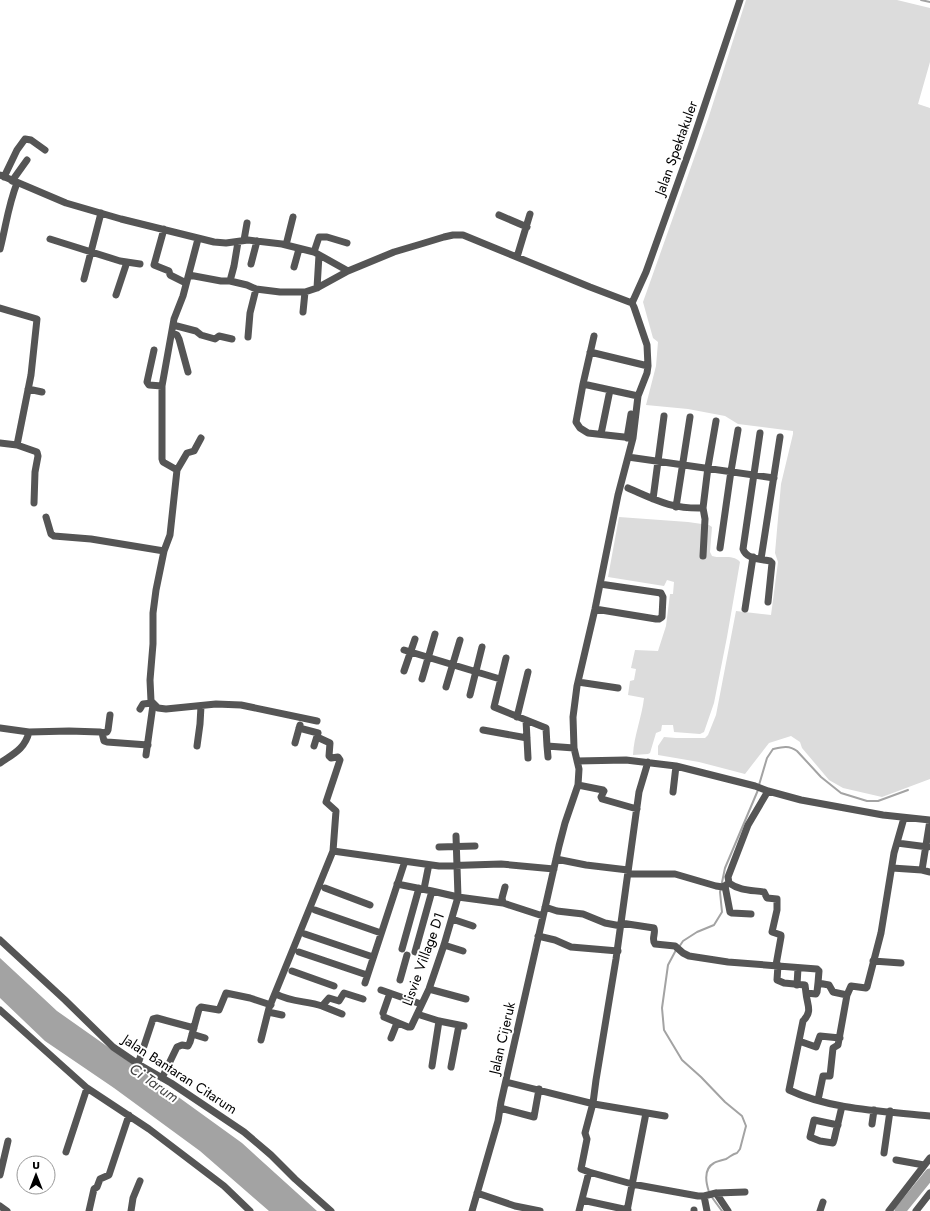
<svg xmlns="http://www.w3.org/2000/svg" width="930" height="1211" viewBox="0 0 930 1211" font-family="Jost,sans-serif">
<rect width="100%" height="100%" fill="#fff"/>
<path fill="#dcdcdc" d="M746,0H897L930,8V62L918,104L930,108V779L882,797L843,788L829,780L802,748L800,742L791,736L769,743L745,774L699,762L658,755V746L664,737L676,738H705L708,735L716,715L736,611L771,615L778,562L775,553L781,484L793,434V431L738,424L725,416L688,409L646,405L656,366L658,342L653,338L643,302L708,119Z
M619,517L688,522L709,525L712,527L710,552L712,556C720,559 733,554 740,562L727,637L714,703L704,732L700,734L674,732L673,725H662L661,731L656,733L650,753L648,754L633,755C634,735 642,717 644,698L628,695L630,681L634,680L636,669L631,668L635,650L658,651L666,626L670,594H673L674,582L667,580L664,586L608,577Z"/>
<path fill="#a3a3a3" d="M0,958L57,1011L152,1078L242,1143L317,1211H269L200,1151L114,1088L45,1041L0,998Z"/>
<g fill="none" stroke-linecap="round" stroke-linejoin="round">
<path stroke="#a3a3a3" stroke-width="2" d="M921,0L930,2
M759,785L767,758L773,749C782,747 789,745 797,751L821,777L841,793L867,801H878L908,790
M679,947L683,941L697,932L714,925L722,912L720,892L725,868L758,790
M676,950L668,965L662,1008L664,1030L682,1060L701,1077L725,1102L742,1116L746,1126L740,1149L737,1153C732,1154 730,1157 726,1159C722,1160 717,1161 714,1163C703,1169 706,1183 709,1192
M711,1196L722,1211"/>
<path stroke="#a3a3a3" stroke-width="11" d="M900,1211L930,1174"/>
<path stroke="#555" stroke-width="7" d="M0,175L66,203L121,219L214,242L226,243L248,240L282,244L314,252L348,271L394,252L421,244L444,237L453,235H463L590,287L632,303L634,307L647,345L648,366L647,373L638,396L633,438L618,495L595,609L577,686L573,717L574,748L579,769L578,785L565,823L559,846L501,1102L498,1121L472,1211
M4,177L17,150L25,139L31,140L45,150
M12,181L27,160
M499,215L527,227
M164,229L154,265L169,271L170,275L186,283
M50,239L120,261L140,264
M244,240L247,223
M286,245L293,217
M0,249C6,226 8,206 17,183
M314,252L319,237H327L347,243
M517,257L530,214
M251,264L257,241
M294,267L299,249
M189,275L221,281H230L247,285L256,289L280,292H305L317,288L348,271
M84,279L101,213
M230,281L234,266L238,242
M317,288L319,255
M116,295L127,262
M632,303L646,272L691,146L740,0
M0,308L37,319L31,375L17,445
M303,312L305,292
M173,325L196,331L201,335L215,339L219,336L232,339
M172,333L177,335L179,339L188,372
M248,337L250,313L256,289
M154,350L147,382L149,385L162,386
M590,352L648,366
M583,384L594,336
M28,389L42,392
M760,433L743,549C746,559 760,559 770,561L772,563L768,602
M601,434L610,390
M201,438L194,451L187,453L177,470L170,535L164,551L156,590L153,613V644L150,680L151,701L158,708L166,709L216,704L241,705L317,721
M627,438L631,414
M633,438L588,433L580,428L576,422L583,384L638,396
M0,443L17,445L37,452L38,456L35,472L34,503
M628,457L774,478
M177,470L163,462L162,459V386L174,319L183,296L198,239
M628,488C656,500 671,509 703,508
M653,499L664,416
M676,507L690,417
M46,517L51,534L54,536L91,539L164,551
M720,548L731,471L738,430
M703,556L705,519L703,508L708,467L716,421
M761,559L780,437
M595,609L656,619H659L662,617L663,597L661,593L600,584
M745,609L753,557
M404,650L500,679
M506,658L494,707L546,728L547,746L574,748
M404,671L415,639
M422,679L435,634
M578,682L618,688
M446,687L460,640
M470,695L482,647
M140,709L143,704L152,703
M517,717L528,672
M526,720L528,758
M0,728L29,732
M299,728L318,733L314,746
M483,730L527,738
M102,733L107,732L108,730L110,715
M295,743L300,725
M197,746L200,724L201,706
M547,746L548,757
M146,755L153,705
M577,761L626,760L676,766L755,786L768,791L801,800L883,815L930,820L922,870L892,868
M0,763C13,754 25,749 29,732L69,731L100,732L102,733L104,741L107,742L148,745
M578,785L603,790L604,791L601,797L602,799L637,809
M768,791L748,825L728,877L729,883C740,891 752,890 764,892L767,898L777,899V910L772,932L781,935V937L776,965
M673,792L676,766
M897,843L928,847
M439,847L475,846
M333,851L439,866L501,864L554,869
M556,859L586,865L628,870
M922,870L930,872
M628,874H675L716,886L723,887L729,883
M397,884L432,891L458,897L503,903L543,916
M725,886L730,912L732,913L751,914
M325,888L370,905
M424,889L428,869
M503,903L502,898L505,887
M545,907L557,911L583,914L605,923L621,926
M315,910L381,933
M452,919L473,926
M621,923L654,928C656,934 651,939 655,944L675,946L683,953L689,956L728,962L817,969L819,971L818,983L829,985L833,992L847,995L851,986L866,988L867,987L881,933L894,853L904,818
M305,934L373,957
M538,936L555,940L571,947L618,951
M0,940L65,1000L113,1047L138,1064L171,1083L244,1132L271,1155L295,1179L331,1211
M444,945L463,951
M402,949L419,888
M299,952L367,975
M415,952L432,891
M873,961L901,963
M778,965L777,980L784,983L805,985L806,993L816,994L817,992L818,983
M292,971L334,986
M400,980L407,955
M365,983L404,864
M797,985L798,968
M429,989L466,999
M381,990L421,1004
M806,993C807,1005 813,1011 803,1021L789,1090C831,1110 884,1111 930,1116
M276,994C290,1002 307,1001 322,1006L329,998L339,1001L344,993L363,999
M322,1006L342,1014
M0,1010L87,1088L149,1129L224,1186L250,1211
M268,1012L282,1015
M383,1013L390,993
M417,1014L439,1021L464,1026
M384,1017L408,1027H411L429,989L444,945L458,897L456,836
M192,1034L205,1038
M391,1038L397,1023
M261,1040L269,1008L333,851L336,811L326,802L340,760L338,757L331,758L329,756L330,743L317,737
M799,1041L816,1047L820,1036L840,1038
M138,1064L153,1019L157,1018L194,1028
M432,1066L439,1021
M451,1067L459,1025
M162,1078L177,1047L182,1045L188,1046L190,1042L199,1009L201,1007L219,1010L226,993L250,998L271,1005
M506,1082L594,1104L665,1116
M818,1100L823,1076H830L833,1048L838,1045L847,995
M500,1108L534,1117L539,1089
M872,1124L874,1110
M838,1125L814,1120L810,1137L820,1141L833,1143L834,1140L842,1106
M66,1152L87,1088
M884,1153L890,1111
M896,1160L924,1165
M589,1172L581,1169L587,1139L585,1133L593,1103L596,1080L616,959L639,792L648,762
M0,1175L8,1141
M477,1193L515,1206L540,1211
M716,1193L728,1211
M704,1196L707,1211
M582,1200L628,1210
M0,1206L7,1211
M694,1210V1211
M89,1211L94,1189L97,1187L100,1179L109,1175L129,1115
M131,1211L133,1198L140,1181
M579,1211L589,1172L632,1184L698,1196H704L716,1193L745,1192
M627,1211L646,1113
M820,1211L823,1202
M889,1211L930,1158
M916,1211L930,1193"/>
</g>
<g text-anchor="middle" stroke-width="4" stroke-linejoin="round" paint-order="stroke">
<g font-size="14" fill="#000" stroke="#fff">
<text transform="translate(676 148) rotate(-70)" y="5">Jalan Spektakuler</text>
<text transform="translate(423 959) rotate(-70)" y="5">Lisvie Village D1</text>
<text transform="translate(502 1038) rotate(-77)" y="5">Jalan Cijeruk</text>
<text transform="translate(180 1074) rotate(33)" y="5">Jalan Bantaran Citarum</text>
</g>
<g font-size="15" font-style="italic" fill="#444" stroke="#fff">
<text transform="translate(154 1083) rotate(35)" y="5">Ci Tarum</text>
</g>
</g>
<g transform="translate(36 1175)"><circle r="19" fill="#ffffff" stroke="#999999"/>
<path d="M0-3L7 15L0 10L-7 15Z" fill="#000000"/>
<text y="-6" font-size="11" font-weight="bold" text-anchor="middle" fill="#000000">U</text>
</g>
</svg>
